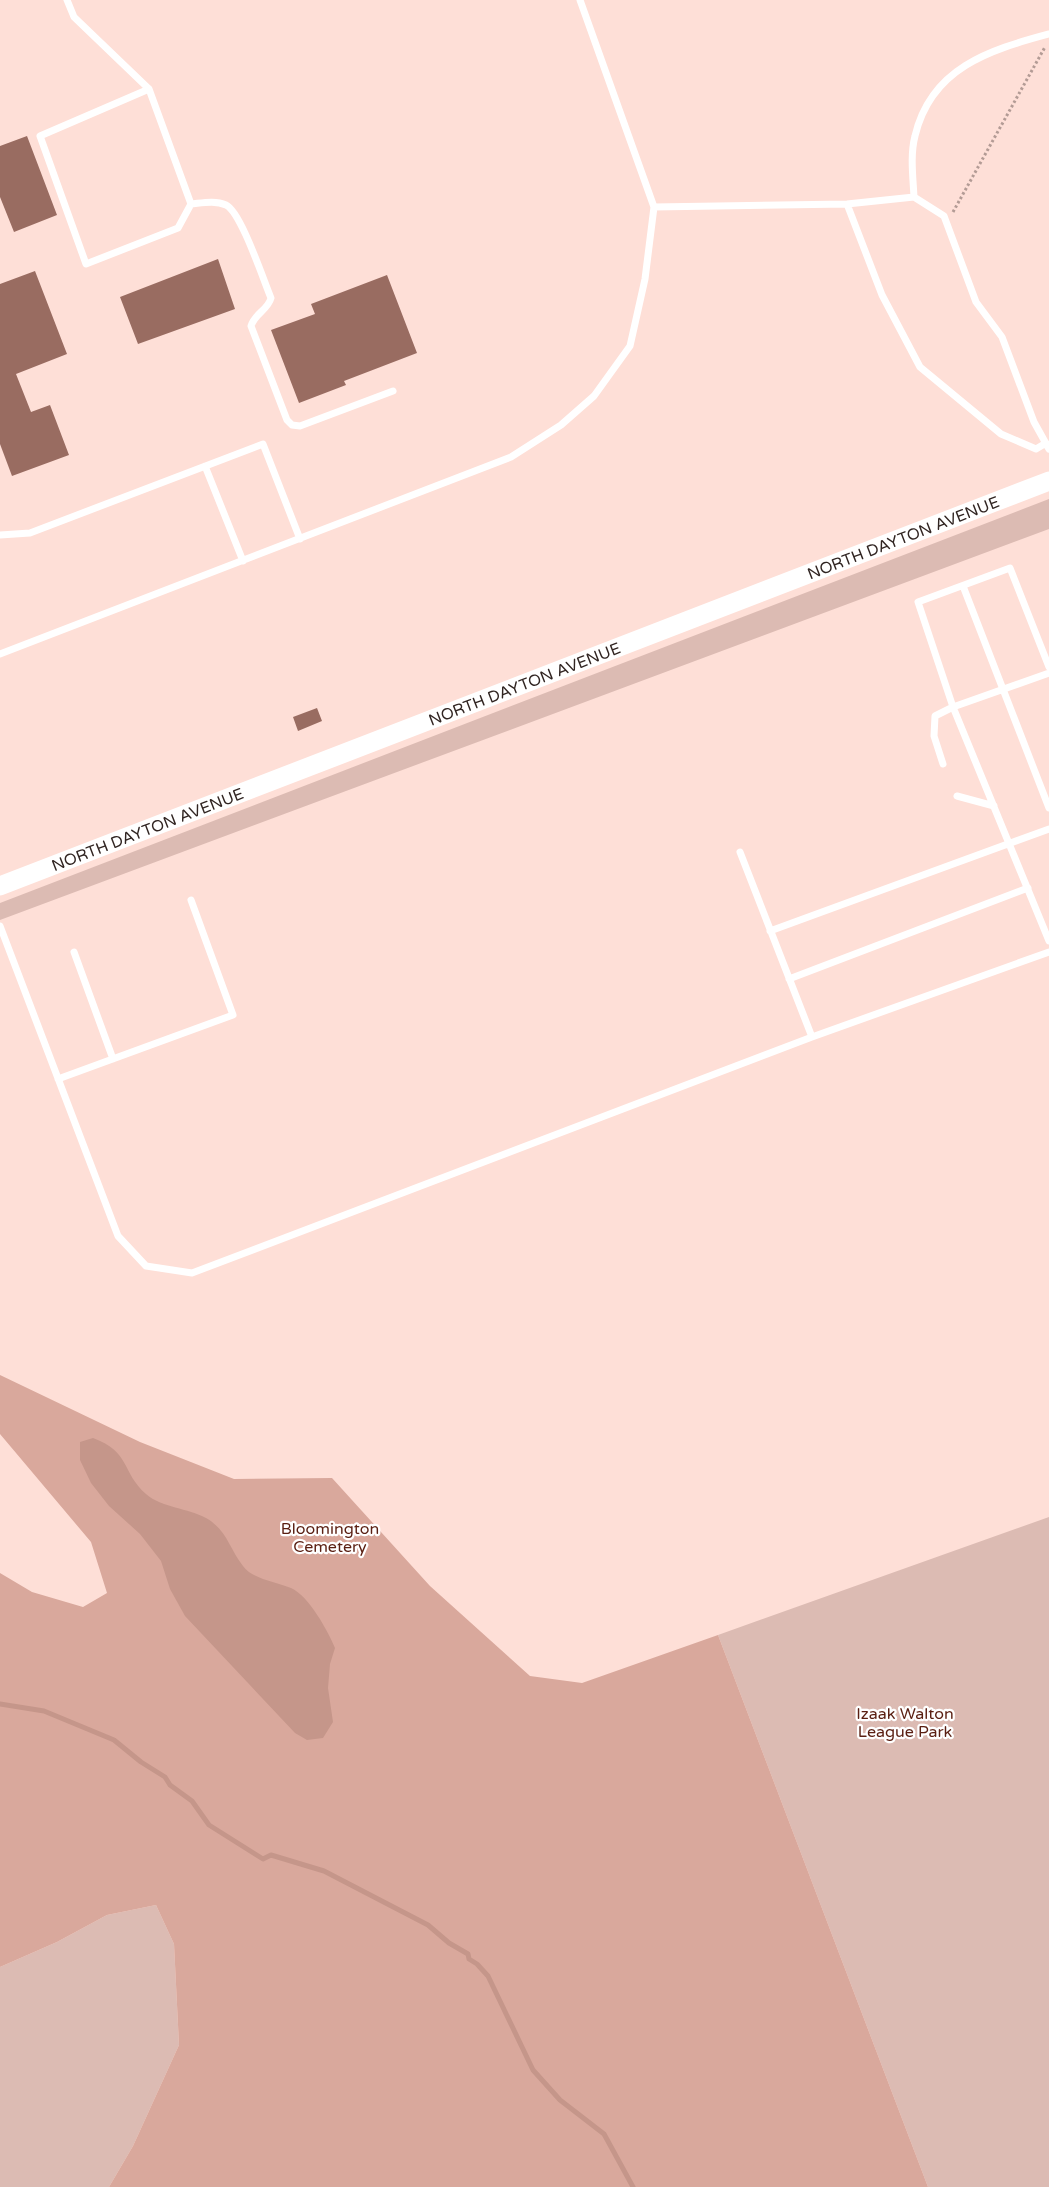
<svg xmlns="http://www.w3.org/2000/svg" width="1049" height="2187" viewBox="0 0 1049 2187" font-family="'Varela Round',sans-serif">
<rect width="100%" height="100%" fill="#fedfd7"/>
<path fill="#dcbbb3" d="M1049,499V529L0,920V903Z
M1049,1517V2187H928L718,1635Z
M156,1905L174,1944L179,2045L133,2146L109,2187H0V1967L57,1942L107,1915Z"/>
<path fill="#d9a89c" d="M0,1375L140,1442L234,1479L332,1478L430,1586L530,1676L582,1683L718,1635L928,2187H109L133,2146L179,2045L174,1944L156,1905L107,1915L57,1942L0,1967V1573L32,1592L83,1607L107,1593L91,1542L0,1434Z"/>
<path fill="#c5968a" d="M93,1438C131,1452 121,1472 146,1494C162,1508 188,1508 206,1518C227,1530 229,1548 243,1566C252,1579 276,1582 291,1588C309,1596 328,1631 335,1648L330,1664L328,1688L333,1722L323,1738L307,1740L295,1733L185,1616L170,1589L161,1561L140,1534L109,1506L91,1483L80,1460V1442Z"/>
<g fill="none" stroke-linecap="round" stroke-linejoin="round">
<path stroke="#c5968a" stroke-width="5" d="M0,1704L44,1711L114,1740L141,1762L165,1777L170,1785L192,1801L209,1825L263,1859L271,1855L324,1871L428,1925L449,1943L468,1954L469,1959L477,1964L488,1976L533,2070L560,2100L604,2134L633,2187"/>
</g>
<path fill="#996c61" d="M27,136L57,215L14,232L0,197V146Z
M218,259L235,309L138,344L120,297Z
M35,271L67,354L16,374L31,412L50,405L69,455L12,476L0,444V284Z
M387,275L417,353L344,381L346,385L299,403L271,330L315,314L311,304Z
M317,708L322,721L298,731L293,717Z"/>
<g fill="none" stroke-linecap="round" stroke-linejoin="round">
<path stroke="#b39b95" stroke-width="3" stroke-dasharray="2.5 2.5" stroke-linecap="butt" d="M953,212L1045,47"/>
<path stroke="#fff" stroke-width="7" d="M67,0L74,17L149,89L191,204L178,228L86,264L40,136L149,89
M1049,34C989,50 931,68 915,136C910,155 913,177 914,197L944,216L976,302L1002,337L1034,422L1049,449
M191,204C202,203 215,200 226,205C241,212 263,279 271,298C268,310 255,313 251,326L287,420L292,425L300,426L393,391
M847,204L882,295L920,367L1001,434L1036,449L1046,443
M654,207L847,204L914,197
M205,466L243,561
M0,535L30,533L263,444L300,539
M963,586L1049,808
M0,654L511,457L561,425L594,396L630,346L645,279L654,207L580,0
M1049,673L953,707L1049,941
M943,764L934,736L935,716L953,707L918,602L1010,568L1049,667
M957,796L994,806
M740,852L812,1037
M0,926L118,1236L146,1266L192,1273L812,1037L1049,952
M770,931L1049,829
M74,952L113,1059
M789,979L1028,888
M58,1079L233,1015L191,900"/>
<path stroke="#fff" stroke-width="19" id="s1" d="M0,886L1049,481"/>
</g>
<g text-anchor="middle" stroke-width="4.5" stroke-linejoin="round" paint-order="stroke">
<g font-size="16" fill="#312522" stroke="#fff">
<text dy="6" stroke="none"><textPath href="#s1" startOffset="968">NORTH DAYTON AVENUE</textPath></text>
<text dy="6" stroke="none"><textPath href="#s1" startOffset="562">NORTH DAYTON AVENUE</textPath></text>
<text dy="6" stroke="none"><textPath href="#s1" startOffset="158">NORTH DAYTON AVENUE</textPath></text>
</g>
<g font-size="16" fill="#5a1f12" stroke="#fff">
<text x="330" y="1534">Bloomington<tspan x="330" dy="18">Cemetery</tspan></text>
<text x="905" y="1719">Izaak Walton<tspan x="905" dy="18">League Park</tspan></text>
</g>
</g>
</svg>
